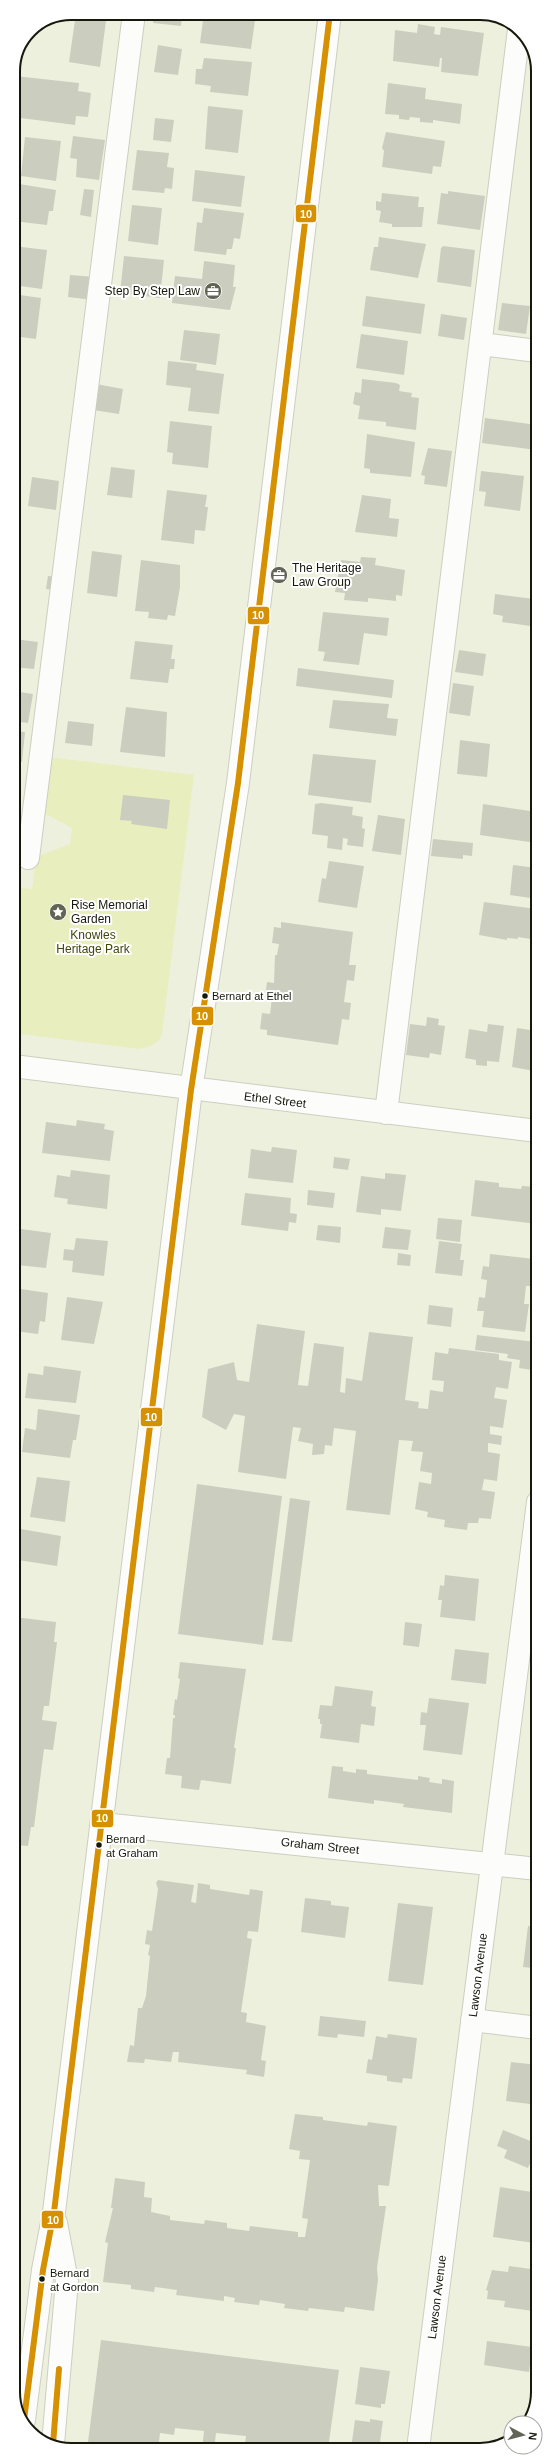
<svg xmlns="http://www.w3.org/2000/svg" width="551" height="2463" viewBox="0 0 551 2463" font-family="Arial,sans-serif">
<rect width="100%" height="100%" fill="#eef0de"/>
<path fill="#e9eebe" d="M49,757L194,775L162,1034C159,1044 149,1047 139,1049L13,1033V887L32,889L36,857L70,844L72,828L42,812Z"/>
<path fill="#cbcdbf" d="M76,13H107L100,67L69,62Z
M154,13H182L181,26L153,23Z
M204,13H256L251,49L200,43Z
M409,13H446V19Z
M467,13H487L497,18L466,14Z
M418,24L435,27L434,34L440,35L441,27L484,33L478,76L441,72L442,58H440L439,67L393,61L395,30L417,33Z
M158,45L182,49L178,75L154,72Z
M204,58L252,62L248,96L210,92L211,86L195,84L196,69H202Z
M15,76L79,83L78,91L91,93L88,117L76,116L75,125L13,117Z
M388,83L426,88L425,99L462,104L460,124L433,120V123L420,122V118L410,117L409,120L399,119V115L385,114Z
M208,106L243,110L238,153L205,149Z
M155,118L174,120L171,142L153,140Z
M386,132L445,141L441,167L433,166L432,174L382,167L384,151L382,148Z
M73,136L105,140L99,180L76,177L77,159L70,158Z
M25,137L61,141L56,181L21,176Z
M137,150L169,153L167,167L174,168L172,189L165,188L164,193L132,190Z
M195,170L245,176L241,207L192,201Z
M13,183L56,190L53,211H49L47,225L13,221Z
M84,189L94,190L91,217L80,215Z
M448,191L485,196L480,230L437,224L441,193L448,194Z
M382,193L419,197L418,207H424L422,227H392V224L379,222L381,211L376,210V201L381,202Z
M132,205L162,208L158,245L128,241Z
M204,208L244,213L240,239L234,238L232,249H227L226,255L194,251L197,222L202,223Z
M379,237L426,244L418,278L370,270L374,247H378Z
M13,246L47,250L42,289L20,286L21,279L13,278Z
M443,246L475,250L471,287L437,282L441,248Z
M124,256L164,260L160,298L120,293Z
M204,261L235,265L233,287H236L230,310L172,303L175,276L202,279Z
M70,275L96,277L93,300L68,297Z
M13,294L41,298L36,339L13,336Z
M366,296L425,304L421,334L362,326Z
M502,303L530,306L526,334L498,330Z
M441,314L467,318L464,340L438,336Z
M184,330L220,334L216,365L180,360Z
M361,334L408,341L404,375L356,368Z
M168,361L197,364L196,370L224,374L219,414L188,411L191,388L166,385Z
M362,379L396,383L400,385L399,391L412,393L411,397L419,398L416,430L386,426V422L358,419L360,406L353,404L355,392L361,393Z
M96,384L123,389L119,414L93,410Z
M485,418L537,425L536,450L482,443Z
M170,421L212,426L208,468L172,464L173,453L167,452Z
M367,434L415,442L411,477L370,473V469L364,468Z
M428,448L452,451L447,487L424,484L425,476L421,475Z
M111,467L135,470L132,498L107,495Z
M481,471L524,476L520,511L484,506L486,492L479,491Z
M32,477L59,481L56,510L28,506Z
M167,490L207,495L205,507H208L205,531L195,530L194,544L161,540Z
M362,495L391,499L389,518L399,519L397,537L355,532Z
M92,551L122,555L117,597L87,593Z
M361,557L376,558L375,565L405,570L402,596L396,595V601L368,598V602L344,600L345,593L335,592L341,560L360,562Z
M141,560L180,565V587L175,616L168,615L167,620L148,618L149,612L135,611Z
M48,576L57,577L55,590L46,589Z
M535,590H537V627L502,622L503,616L493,614L495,594L534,599Z
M323,612L389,618L387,636L364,633L359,665L323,661L325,652L318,651Z
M14,639L38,642L34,669L13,667Z
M135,641L173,645L171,659H175L174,669H170L168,683L130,679Z
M459,650L486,654L483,676L455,672Z
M298,668L394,680L392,698L296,686Z
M453,683L474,686L470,716L449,713Z
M13,691L33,694L28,723L13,721Z
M333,700L389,704L387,718L398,719L396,736L329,728Z
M126,707L167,712L165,757L120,752Z
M536,714H537V729H534Z
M68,721L94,724L92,746L65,743Z
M13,731L25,732L22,762L13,761Z
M460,740L490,744L487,777L457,774Z
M536,753H537V791L531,790Z
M313,754L376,760L371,803L308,795Z
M123,795L170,800L167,829L131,824L132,821L120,820Z
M321,803L353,807L352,815L363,817L362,828L365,829L363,847L347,845L348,839L343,838L342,850L327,848L328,836L312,834L315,804Z
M483,804L537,812V843L480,835Z
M378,815L405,819L401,855L372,851Z
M433,839L473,843L472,856L463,855V859L431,856Z
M329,861L364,866L357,908L318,902L322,878L326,879Z
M513,865L537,868V899L510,895Z
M484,902L537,909V940L518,937V939L507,938V940L479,935Z
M281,922L353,932L349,965H356L354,981L347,980L344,1002L351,1003L349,1020L342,1019L338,1045L267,1035V1030L260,1029L262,1013L270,1014L272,998L265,997L267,982L274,983L275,955H277L279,944L272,943L274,927L281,928Z
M427,1017L439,1019L438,1025L445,1026L441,1055L430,1053L429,1058L406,1055L410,1024L426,1026Z
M488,1024L504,1026L499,1062L487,1061V1066L476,1065V1060L465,1058L469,1029L487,1032Z
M517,1028L537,1031V1067H535L534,1071L512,1067Z
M77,1120L105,1124L104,1129L114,1131L110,1161L42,1153L46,1122L76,1126Z
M272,1147L297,1150L293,1183L248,1178L251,1149L271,1152Z
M334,1157L350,1159L348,1170L333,1168Z
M71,1170L110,1175L107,1209L67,1204L68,1199L54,1197L57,1175L70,1177Z
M385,1173L406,1175L401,1211L381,1209V1215L356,1212L361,1176L385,1179Z
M475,1180L499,1183V1187L521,1189L522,1186L537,1187V1224L471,1216Z
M308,1190L335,1193L333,1208L307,1205Z
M245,1193L291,1198L290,1213L297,1214L296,1223L289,1222L288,1231L241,1225Z
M438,1218L462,1220L460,1242L436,1239Z
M318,1225L341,1227L340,1243L316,1240Z
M385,1227L411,1230L408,1250L382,1248Z
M21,1229L51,1233L46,1268L17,1265L18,1255L14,1254V1235L20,1236Z
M76,1238L108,1241L104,1276L72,1272L73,1261L63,1260L64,1249L74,1250Z
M439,1241L462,1244L460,1260H464L462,1276L435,1273Z
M398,1253L411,1255L410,1266L397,1265Z
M490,1254L534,1259L530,1286H526L524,1304H529L525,1332L482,1327L484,1311H477L479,1297L485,1298L487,1280L481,1279L483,1266L489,1267Z
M14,1288L48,1293L45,1322L40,1321L38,1334L14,1331Z
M67,1297L103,1302L94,1344L61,1340Z
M429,1305L453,1308L451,1327L427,1324Z
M257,1324L305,1331L298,1385L308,1386L314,1343L344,1347L340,1392L345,1393L346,1378L362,1381L369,1332L413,1337L405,1400L419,1402L418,1408L428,1409L430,1390L443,1392L444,1381L432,1380L435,1352L448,1354L449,1348L499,1354V1360L512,1362L508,1389L496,1387L494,1398L507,1400L503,1428L490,1426V1434L502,1436L501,1445L488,1443V1452L500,1454L497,1481L484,1479L482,1490L495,1492L491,1519L479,1518L478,1523H468L467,1530L444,1527L445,1520L427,1517L428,1512L415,1509L419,1482L431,1484L432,1473L420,1471L423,1452L411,1451L413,1441L399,1440L390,1515L346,1510L356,1431L334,1428L332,1446L325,1445L324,1454L312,1455L313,1444L298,1441L301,1428L293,1427L286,1479L238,1472L245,1416L234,1414L226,1430L202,1417L208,1369L234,1362L237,1380L249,1382Z
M477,1335L536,1342L532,1370L519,1368L520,1360L507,1358L508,1354L475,1350Z
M44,1366L81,1371L76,1403L25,1398L28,1373L43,1375Z
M38,1409L80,1415L76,1440H73L70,1458L22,1452L25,1428L36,1430Z
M37,1477L70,1481L65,1522L30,1517Z
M197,1484L282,1496L263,1645L178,1634Z
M290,1498L310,1501L292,1642L272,1640Z
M21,1529L61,1536L57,1566L18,1560L19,1555L14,1554V1531L21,1532Z
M445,1575L479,1579L475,1621L440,1617L442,1600H438L440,1585L444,1586Z
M14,1617L56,1622L54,1642H57L49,1706H44L42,1720L57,1722L53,1750L44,1749L34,1827H31L28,1846L14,1845Z
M405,1622L422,1624L419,1647L403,1645Z
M455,1649L489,1653L486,1684L451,1680Z
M180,1662L246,1669L234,1748H236L231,1784L201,1780L199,1790L181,1788L182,1776L165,1774L167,1758H170L173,1718H175V1715H173L175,1699L177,1700L180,1679L178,1678Z
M335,1686L373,1691L371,1706L376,1707L374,1726L361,1724L359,1743L320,1738L322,1724H320V1719H318L320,1705L332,1706Z
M429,1698L469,1703L462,1755L423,1750L426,1725H420L421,1712L427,1713Z
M332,1766L343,1767V1771L356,1773V1769L367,1770V1774L418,1780V1776L430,1778L429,1782L442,1784V1779L454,1781L452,1813L403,1807L404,1804L374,1800V1804L328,1798Z
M158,1880L194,1885L191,1902L196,1903L198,1883L210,1885V1889L249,1895L250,1889L263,1891L258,1932L248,1931L247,1938L252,1939L241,2012L247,2013L246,2022L266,2026L261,2060L266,2061L264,2077L246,2074L247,2070L178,2062L179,2052H173L171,2062L145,2059L144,2063L127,2062L130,2045L134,2046L138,2008H142L146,1996L150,1956L148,1955L150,1945L145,1944L147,1930L152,1931L158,1889L156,1883Z
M305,1898L331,1901V1905L349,1907L345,1938L301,1932Z
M398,1903L433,1907L423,1985L388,1981Z
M528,1926L538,1927V1974L531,1973L532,1968L523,1967Z
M320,2016L366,2021L364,2037L338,2034L337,2038L318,2036Z
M388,2034L417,2038L412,2079L403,2078L402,2083L387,2081V2076L366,2073L368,2059L372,2060L376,2036L387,2038Z
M511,2062L538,2065V2105L506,2101Z
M295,2114L323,2117V2120L367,2126L368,2122L397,2126L389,2186L378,2185L379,2206H386L377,2268L378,2280L374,2311L345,2307L344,2312L309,2308L308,2311L284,2308L285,2304L260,2300L259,2305L234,2302L235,2298L224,2296V2301L176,2295L177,2290L155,2287L154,2292L131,2289V2285L103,2282L108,2243L105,2242L113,2208H111L115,2178L145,2182L144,2197L152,2198L151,2212L170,2216V2220L204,2224L205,2220L227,2223V2228L249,2231L250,2226L298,2232V2237H305L308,2219L302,2218L310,2160L299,2159L300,2151L289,2149Z
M503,2130L538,2144L528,2168L504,2158L507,2150L497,2146Z
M500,2187L538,2193V2232L535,2231L534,2243L493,2237Z
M509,2266L538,2270L533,2311L504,2307L505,2301L487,2299L488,2291L486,2290L492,2270L508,2272Z
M101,2340L339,2370L328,2449H259L260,2446L245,2444L246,2436L216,2433L214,2450H202L204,2431L175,2428L174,2435L160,2433L158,2450H87Z
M487,2341L532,2347L529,2372L484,2365Z
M360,2367L390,2371L385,2404H381V2408L355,2404Z
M370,2419L383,2421L379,2449H351L355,2420L370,2422Z"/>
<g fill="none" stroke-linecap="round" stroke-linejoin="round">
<defs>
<path id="minor" d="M481,344L537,351
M28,858L134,13
M13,1066L537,1131
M386,1113L519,29
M102,1824L538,1869
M472,2020L538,2028
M24,2420L43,2270L54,2212L191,1090L238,783L330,13
M53,2444L67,2281L56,2223
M418,2449L538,1502"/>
</defs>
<use href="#minor" stroke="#cccec0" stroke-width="24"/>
<use href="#minor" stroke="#fcfdfa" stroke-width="22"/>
<defs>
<path id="bus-1" d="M24,2420L43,2270L54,2212L191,1090L238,783L330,13
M53,2444L59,2369"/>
</defs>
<use href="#bus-1" stroke="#fff" stroke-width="9"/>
<use href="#bus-1" stroke="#d59102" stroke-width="6"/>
</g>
<defs>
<symbol id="office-disc" viewBox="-11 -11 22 22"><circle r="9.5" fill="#626456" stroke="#fff"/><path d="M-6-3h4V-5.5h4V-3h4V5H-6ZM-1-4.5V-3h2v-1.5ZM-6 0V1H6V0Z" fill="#fff"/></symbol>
<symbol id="sight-disc" viewBox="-11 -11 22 22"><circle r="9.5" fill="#626456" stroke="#fff"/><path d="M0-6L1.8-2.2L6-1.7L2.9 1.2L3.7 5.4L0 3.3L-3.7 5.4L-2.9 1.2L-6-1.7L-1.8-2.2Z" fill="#fff"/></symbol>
</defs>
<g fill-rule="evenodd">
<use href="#office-disc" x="203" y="281" width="20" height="20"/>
<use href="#office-disc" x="269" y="565" width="20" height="20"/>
<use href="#sight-disc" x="48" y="902" width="20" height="20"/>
</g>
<g fill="#17180c" stroke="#fff" stroke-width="1.5">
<circle cx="205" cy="996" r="3.5"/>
<circle cx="99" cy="1845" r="3.5"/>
<circle cx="42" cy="2279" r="3.5"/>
</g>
<g text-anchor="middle" stroke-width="4" stroke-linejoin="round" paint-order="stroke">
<g font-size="11" fill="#17180c" stroke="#fff" text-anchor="start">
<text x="212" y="1000">Bernard at Ethel</text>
<text x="106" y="1843">Bernard<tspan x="106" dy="14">at Graham</tspan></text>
<text x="50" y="2277">Bernard<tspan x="50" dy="14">at Gordon</tspan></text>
</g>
<g font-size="12" fill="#17180c" stroke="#fff" text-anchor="start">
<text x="200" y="295" text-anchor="end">Step By Step Law</text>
<text x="292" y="572">The Heritage<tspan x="292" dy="14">Law Group</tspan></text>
<text x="71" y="909">Rise Memorial<tspan x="71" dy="14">Garden</tspan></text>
</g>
<g font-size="12" fill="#424609" stroke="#fff">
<text x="93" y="939">Knowles<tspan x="93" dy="14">Heritage Park</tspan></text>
</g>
<g font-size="12" fill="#17180c" stroke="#fff">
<text transform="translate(275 1100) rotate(7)" y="4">Ethel Street</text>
<text transform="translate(320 1846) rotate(6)" y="4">Graham Street</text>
<text transform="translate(478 1975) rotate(-83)" y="4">Lawson Avenue</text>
<text transform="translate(437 2297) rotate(-83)" y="4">Lawson Avenue</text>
</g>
</g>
<path d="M0 0H551V2463H0ZM71 20H480A51 51 0 0 1 531 71V2392A51 51 0 0 1 480 2443H71A51 51 0 0 1 20 2392V71A51 51 0 0 1 71 20Z" fill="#fff" fill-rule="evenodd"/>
<path fill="none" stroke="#17180c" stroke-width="2" d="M71 20H480A51 51 0 0 1 531 71V2392A51 51 0 0 1 480 2443H71A51 51 0 0 1 20 2392V71A51 51 0 0 1 71 20Z"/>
<g stroke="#fff" stroke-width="1.5">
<rect x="295" y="204" width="22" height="19" rx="4" fill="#d59102"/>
<rect x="247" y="606" width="23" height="19" rx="4" fill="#d59102"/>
<rect x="191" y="1006" width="23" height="20" rx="4" fill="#d59102"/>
<rect x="140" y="1407" width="23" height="20" rx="4" fill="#d59102"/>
<rect x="91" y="1809" width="23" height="19" rx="4" fill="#d59102"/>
<rect x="41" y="2210" width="23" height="19" rx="4" fill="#d59102"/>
</g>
<g font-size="11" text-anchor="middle" font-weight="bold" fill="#fff">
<text x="306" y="218">10</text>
<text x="258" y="619">10</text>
<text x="202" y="1020">10</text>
<text x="151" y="1421">10</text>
<text x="102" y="1822">10</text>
<text x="53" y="2224">10</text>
</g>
<g transform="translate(523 2435) rotate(97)"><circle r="19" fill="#ffffff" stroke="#a2a39e"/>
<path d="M0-3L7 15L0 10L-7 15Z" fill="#626456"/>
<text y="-6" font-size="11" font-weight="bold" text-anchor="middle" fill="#17180c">N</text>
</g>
</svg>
